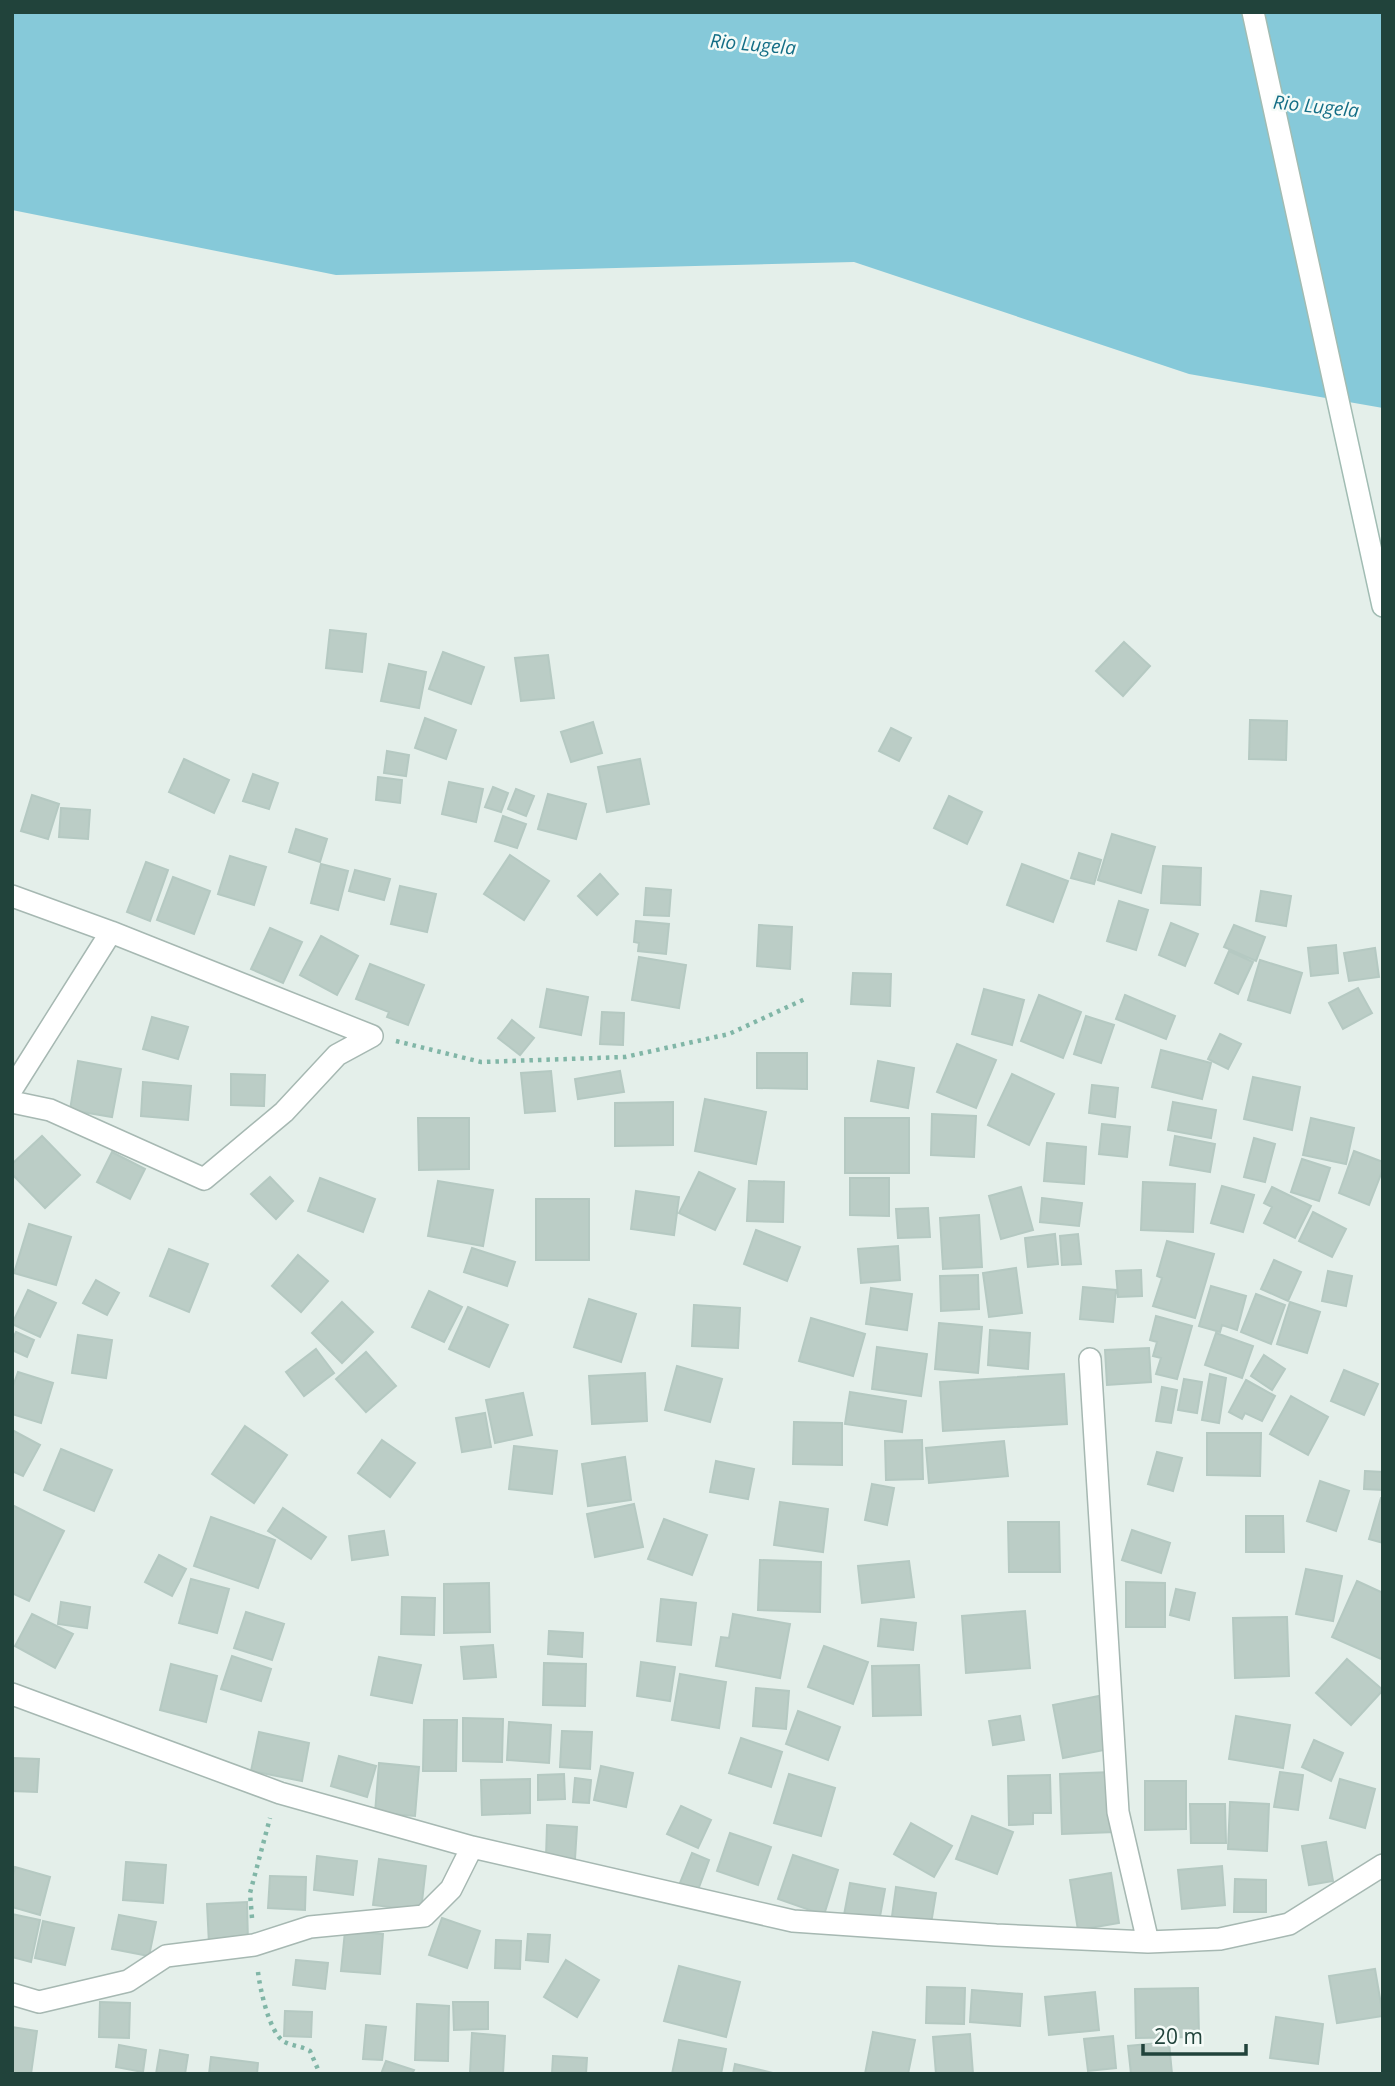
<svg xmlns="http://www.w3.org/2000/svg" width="1395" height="2086" viewBox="0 0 1395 2086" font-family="'Open Sans',sans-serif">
<rect width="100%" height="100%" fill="#e4efea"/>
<path fill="#86c9d9" d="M12,12H1383V408L1189,374L854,262L336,275L12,210Z"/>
<path fill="#bbcdc6" stroke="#b5c9c2" stroke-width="2" d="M330,630L366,634L362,672L326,668Z
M1124,642L1150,666L1123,696L1096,671Z
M443,652L484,667L471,704L429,689Z
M548,655L554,698L521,701L515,658Z
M389,664L426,672L419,708L381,701Z
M425,718L456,730L446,759L415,748Z
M1250,720L1287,721L1286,760L1249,759Z
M593,722L602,753L571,762L561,732Z
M891,728L911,738L899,761L879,751Z
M387,751L409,755L406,776L384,773Z
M184,759L229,780L214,813L169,792Z
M640,759L649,804L607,812L598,767Z
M253,774L278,783L269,809L243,801Z
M378,777L402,780L400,803L376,800Z
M449,782L483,789L476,822L442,814Z
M493,787L508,793L501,812L485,807Z
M516,789L534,796L526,816L508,809Z
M548,794L586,804L576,839L538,829Z
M32,795L59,804L48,839L21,831Z
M949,796L982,812L967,844L934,828Z
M61,808L90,810L88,839L59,837Z
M503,816L526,824L517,848L495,841Z
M296,829L327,839L320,862L289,852Z
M1112,834L1155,847L1141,893L1098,880Z
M1079,853L1101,860L1094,884L1071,878Z
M510,855L549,881L524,920L484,894Z
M230,856L266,867L254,905L218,894Z
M146,862L168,870L150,921L127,912Z
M321,864L348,871L338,910L311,903Z
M1022,864L1068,881L1053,922L1007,905Z
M1163,866L1201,868L1200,905L1161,903Z
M355,870L390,879L384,900L349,891Z
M600,874L618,894L597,915L578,896Z
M173,877L210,891L194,934L157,920Z
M400,886L436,894L427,932L391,924Z
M646,888L671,890L669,916L644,915Z
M1261,891L1291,896L1286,926L1256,921Z
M1119,901L1148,910L1136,950L1107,941Z
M636,921L669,924L666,954L638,951L639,943L634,942Z
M1171,923L1198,934L1185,966L1159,955Z
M759,925L792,927L790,969L757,966Z
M1234,925L1265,937L1256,961L1224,947Z
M270,928L302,942L283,983L251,969Z
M321,936L358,956L337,995L300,975Z
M1336,945L1338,973L1311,976L1308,948Z
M1375,948L1379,977L1349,981L1344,953Z
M1229,951L1253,962L1238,994L1215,983Z
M639,957L686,965L679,1008L632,1000Z
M1260,960L1302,973L1290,1013L1248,1000Z
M370,964L424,985L408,1025L387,1017L389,1012L356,999Z
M853,973L891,974L890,1006L851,1004Z
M1358,988L1372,1013L1343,1029L1329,1003Z
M547,989L588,997L581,1035L540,1027Z
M984,989L1024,1000L1012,1045L972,1034Z
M1039,995L1081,1012L1063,1058L1021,1041Z
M1125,995L1175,1016L1166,1039L1116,1019Z
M602,1012L624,1013L623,1045L600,1044Z
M1086,1016L1114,1025L1101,1063L1074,1054Z
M152,1017L188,1027L178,1059L143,1049Z
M512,1020L534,1038L520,1055L498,1038Z
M1220,1034L1241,1044L1228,1069L1208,1059Z
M957,1044L996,1060L976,1108L937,1092Z
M1161,1050L1211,1063L1202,1099L1152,1087Z
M757,1053H807V1089L757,1088Z
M78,1061L121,1069L112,1117L70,1110Z
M878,1061L914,1068L908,1108L871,1101Z
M551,1071L555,1111L525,1113L521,1073Z
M620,1071L624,1092L578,1099L575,1079Z
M231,1074L265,1075L264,1106L231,1105Z
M1012,1074L1054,1094L1029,1145L988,1125Z
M1253,1077L1300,1087L1292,1130L1244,1119Z
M143,1082L191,1086L188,1120L141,1116Z
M1092,1085L1118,1088L1115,1117L1089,1113Z
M705,1099L766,1112L756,1164L695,1151Z
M673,1102V1145L615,1146V1103Z
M1173,1102L1216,1110L1211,1138L1168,1130Z
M932,1114L976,1116L974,1157L931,1155Z
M418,1118H469V1169L419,1170Z
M845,1118H909V1173H845Z
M1311,1118L1354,1128L1346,1164L1303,1155Z
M1102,1124L1130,1127L1127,1157L1099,1154Z
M42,1136L80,1175L45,1208L12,1174V1164Z
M1175,1136L1215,1144L1210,1172L1170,1165Z
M1254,1138L1275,1144L1265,1182L1244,1177Z
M1047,1143L1086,1147L1084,1184L1044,1181Z
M1354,1151L1383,1162V1169L1369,1205L1339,1193Z
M112,1152L145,1169L130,1199L97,1182Z
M1302,1159L1330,1168L1319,1201L1291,1192Z
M699,1172L735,1189L715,1230L679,1213Z
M270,1177L293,1201L276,1219L251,1194Z
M320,1178L375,1199L363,1232L308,1211Z
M850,1178H889V1216L850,1215Z
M438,1181L493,1190L483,1246L428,1236Z
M749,1181L784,1182L783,1222L747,1221Z
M1143,1182L1195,1184L1193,1232L1141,1230Z
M1222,1186L1254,1195L1243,1232L1211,1223Z
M1021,1187L1033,1230L1001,1239L989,1196Z
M1272,1187L1311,1206L1295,1238L1264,1223L1272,1207L1264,1203Z
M636,1191L679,1197L674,1235L631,1229Z
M1042,1198L1082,1203L1079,1226L1040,1222Z
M536,1199H589V1260H536Z
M928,1208L930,1237L898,1238L896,1209Z
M1313,1212L1346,1229L1332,1257L1299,1241Z
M979,1215L982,1267L943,1269L940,1218Z
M29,1224L71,1237L56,1285L14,1273Z
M756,1230L800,1247L787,1281L744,1264Z
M1055,1234L1058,1264L1028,1267L1025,1238Z
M1078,1234L1081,1264L1062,1265L1060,1236Z
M1167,1241L1214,1254L1195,1318L1153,1306L1162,1278L1157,1276Z
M898,1246L900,1280L861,1283L858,1249Z
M472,1248L515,1262L507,1286L464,1272Z
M169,1249L208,1264L189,1312L150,1296Z
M298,1255L328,1281L301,1312L272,1286Z
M1274,1260L1301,1272L1288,1301L1261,1289Z
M1016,1268L1022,1313L989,1317L983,1273Z
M1141,1270L1142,1296L1118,1297L1116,1271Z
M1328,1271L1352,1276L1346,1306L1322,1301Z
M978,1275L979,1309L941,1311L940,1276Z
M96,1280L119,1293L107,1315L83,1303Z
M1211,1286L1246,1296L1237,1330L1222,1325L1220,1332L1199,1326Z
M1083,1287L1116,1290L1113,1322L1080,1319Z
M871,1288L912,1294L907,1330L866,1324Z
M28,1290L56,1303L40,1337L12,1324Z
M429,1291L462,1307L444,1342L412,1327Z
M1256,1294L1285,1305L1271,1344L1241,1332Z
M589,1299L636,1314L621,1362L574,1347Z
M342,1302L373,1332L342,1363L312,1333Z
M1290,1302L1320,1312L1307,1353L1277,1344Z
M694,1305L740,1308L738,1348L692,1346Z
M468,1307L508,1325L489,1367L449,1349Z
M1156,1316L1192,1326L1177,1379L1156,1374L1161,1358L1153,1356L1157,1342L1150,1340Z
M811,1318L865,1334L853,1376L799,1361Z
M939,1323L982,1327L978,1373L935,1369Z
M990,1330L1030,1333L1028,1369L988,1365Z
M16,1332L34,1340L27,1357L12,1350V1340Z
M1216,1333L1253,1346L1242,1378L1205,1365Z
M78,1335L112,1340L106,1378L72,1373Z
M877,1347L927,1354L921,1396L872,1389Z
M1149,1348L1151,1382L1107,1385L1105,1350Z
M316,1349L334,1373L304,1396L286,1372Z
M366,1352L396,1386L366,1412L336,1379Z
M1264,1355L1285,1369L1272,1390L1251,1376Z
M677,1366L722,1379L710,1422L665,1410Z
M1344,1370L1378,1384L1364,1415L1331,1401Z
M18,1372L53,1383L41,1423L12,1414V1389Z
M645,1373L647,1421L592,1424L589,1376Z
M1064,1374L1067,1424L943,1431L940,1382Z
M1210,1374L1226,1378L1219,1423L1202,1420Z
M1184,1379L1202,1382L1197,1413L1178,1410Z
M1246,1380L1275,1396L1262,1421L1245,1413L1242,1419L1229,1412Z
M1162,1387L1177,1390L1171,1423L1156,1421Z
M850,1392L906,1401L902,1432L845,1424Z
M523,1393L532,1435L495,1443L486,1400Z
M1291,1396L1328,1417L1308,1455L1270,1434Z
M485,1413L491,1447L462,1452L456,1418Z
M794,1422L842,1423V1465L793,1464Z
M245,1426L287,1455L254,1503L212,1474Z
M12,1430L40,1445L23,1476L12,1471Z
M1207,1433H1261L1260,1476L1207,1475Z
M382,1440L415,1463L390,1497L358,1473Z
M922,1440L923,1479L886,1480L885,1441Z
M1004,1441L1008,1476L929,1483L926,1448Z
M514,1446L557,1451L552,1494L509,1489Z
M61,1449L112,1470L94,1511L44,1490Z
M1157,1452L1182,1458L1173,1491L1148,1484Z
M625,1457L631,1500L588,1506L582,1464Z
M716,1461L754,1469L748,1499L710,1492Z
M1365,1471L1383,1472V1490L1364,1489Z
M1320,1481L1349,1491L1336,1531L1307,1521Z
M872,1484L894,1488L887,1525L865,1520Z
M1381,1498H1383V1543L1369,1539Z
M780,1502L828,1509L823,1552L774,1545Z
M634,1504L643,1547L595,1557L587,1514Z
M12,1505L64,1531L29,1601L12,1593Z
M283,1508L326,1537L311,1559L268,1531Z
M1246,1516H1283L1284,1552H1246Z
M211,1517L275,1540L258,1588L194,1566Z
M664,1519L707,1535L692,1575L648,1559Z
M1008,1522H1059L1060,1572H1009Z
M1132,1530L1170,1543L1161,1573L1122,1560Z
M384,1531L388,1555L352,1560L349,1536Z
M159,1555L186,1569L172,1596L145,1582Z
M760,1560L821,1562L820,1612L758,1610Z
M909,1561L914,1597L862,1603L858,1566Z
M1306,1569L1342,1576L1333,1621L1296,1614Z
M191,1579L229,1589L217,1633L179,1623Z
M1357,1581L1383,1593V1655L1381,1659L1332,1637Z
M1126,1582L1165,1583V1627H1126Z
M489,1583L490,1632L444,1633V1584Z
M1176,1589L1195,1593L1189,1620L1170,1615Z
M402,1597L435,1598L434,1635L401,1634Z
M661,1599L696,1603L691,1645L657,1641Z
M61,1602L90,1607L87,1628L58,1624Z
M1025,1611L1030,1668L966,1673L962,1616Z
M246,1612L284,1624L272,1660L234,1648Z
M32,1614L73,1634L55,1668L15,1646Z
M733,1614L790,1624L780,1678L716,1666L721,1637L729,1638Z
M1287,1617L1289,1676L1235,1678L1233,1618Z
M881,1619L916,1623L913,1650L878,1646Z
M549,1631L583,1633L582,1657L548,1654Z
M493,1645L496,1677L464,1679L461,1647Z
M824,1646L868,1662L853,1704L808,1687Z
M232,1656L271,1669L261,1701L221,1689Z
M379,1657L421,1665L412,1703L371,1695Z
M1347,1659L1383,1690L1351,1725L1316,1693Z
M641,1662L675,1667L670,1701L637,1696Z
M544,1663L586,1664L585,1706L543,1705Z
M171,1664L217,1676L206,1722L160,1710Z
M919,1665L921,1715L873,1716L872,1666Z
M680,1674L726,1682L719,1728L672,1720Z
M756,1688L789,1691L786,1729L753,1726Z
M1099,1696L1109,1749L1063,1758L1053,1705Z
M798,1711L840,1727L828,1760L786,1744Z
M1020,1716L1024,1740L993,1745L989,1721Z
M1236,1716L1290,1725L1283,1768L1229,1759Z
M463,1718L503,1719L502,1762L463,1761Z
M424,1720H457L456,1771H423Z
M509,1722L551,1725L549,1763L507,1760Z
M562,1731L592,1732L590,1769L560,1767Z
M259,1732L309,1743L302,1781L251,1771Z
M741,1738L782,1752L771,1787L729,1773Z
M1314,1740L1343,1753L1331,1781L1302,1767Z
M339,1756L376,1766L367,1797L331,1786Z
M12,1758L39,1759L37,1792L12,1791Z
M379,1763L419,1767L415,1816L375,1813Z
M601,1766L633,1773L626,1807L594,1800Z
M1112,1772L1115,1832L1062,1834L1060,1774Z
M1280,1772L1303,1775L1298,1810L1274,1807Z
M564,1774L565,1799L538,1800V1775Z
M789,1774L835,1788L821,1836L774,1823Z
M1050,1775L1051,1813H1033V1824L1009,1825L1008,1776Z
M575,1778L591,1780L589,1803L573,1802Z
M530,1779V1813L482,1815L481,1780Z
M1340,1779L1375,1789L1365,1828L1330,1818Z
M1145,1781H1186V1829L1145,1830Z
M1230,1802L1269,1804L1267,1851L1228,1849Z
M1190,1804H1225L1226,1843H1191Z
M681,1806L711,1820L698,1848L667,1834Z
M972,1816L1013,1832L997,1874L956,1859Z
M911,1823L952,1846L934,1877L894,1854Z
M547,1825L577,1827L575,1859L546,1857Z
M730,1833L771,1847L758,1885L717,1871Z
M1326,1842L1333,1881L1309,1885L1302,1846Z
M692,1853L709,1860L698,1890L680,1883Z
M793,1855L838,1870L824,1915L778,1899Z
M317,1856L357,1861L353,1895L314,1890Z
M379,1859L426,1866L421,1911L373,1905Z
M126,1862L166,1865L163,1903L123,1900Z
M1222,1866L1225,1905L1182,1909L1178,1870Z
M15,1867L50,1877L40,1915L12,1907V1879Z
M1111,1873L1119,1923L1078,1930L1070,1880Z
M270,1876L306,1877L305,1910L268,1908Z
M1235,1879L1266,1880V1912H1234Z
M850,1883L885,1889L879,1922L844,1915Z
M896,1887L936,1893L930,1930L891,1924Z
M247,1902L248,1943L209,1944L207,1904Z
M12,1914L40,1920L31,1962L12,1957Z
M119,1915L156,1922L149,1956L112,1949Z
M442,1918L480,1931L467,1968L429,1955Z
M43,1921L74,1928L65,1965L35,1958Z
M345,1931L383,1934L380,1974L341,1971Z
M528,1934L550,1935L548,1962L526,1960Z
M496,1940L521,1941L520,1969L495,1968Z
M296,1960L328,1963L325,1989L293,1985Z
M566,1960L599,1980L577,2017L544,1997Z
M679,1966L740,1982L726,2037L664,2021Z
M1375,1969L1383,2016L1337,2023L1329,1976Z
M927,1987L965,1988L964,2024L926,2023Z
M1198,1988L1199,2037L1136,2038L1135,1989Z
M972,1990L1022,1994L1020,2026L970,2022Z
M1095,1992L1099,2030L1049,2035L1045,1997Z
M100,2002L130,2003L129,2038L99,2037Z
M453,2002H488V2029L454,2030Z
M417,2004L449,2006L448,2061L415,2060Z
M285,2011L312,2012L311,2037L284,2036Z
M1276,2017L1323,2024L1318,2064L1270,2058Z
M366,2025L386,2027L382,2060L363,2059Z
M12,2027L37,2031L31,2074H12Z
M873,2032L915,2040L908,2074H865Z
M472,2033L505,2036L503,2074L470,2073Z
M970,2034L973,2074H936L933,2037Z
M1113,2036L1116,2068L1088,2071L1084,2039Z
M679,2040L726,2049L721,2074H672Z
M1169,2042L1172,2074H1131L1128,2046Z
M119,2045L146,2050L143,2072L116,2067Z
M160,2050L188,2055L185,2074H156Z
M553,2056L587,2058L586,2074H552Z
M211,2057L258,2063L257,2074H209Z
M386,2061L414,2070L412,2074H381Z
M735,2064L773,2073L772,2074H733Z"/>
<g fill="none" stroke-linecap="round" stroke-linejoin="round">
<defs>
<path id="street" d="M12,896L111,932L372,1036L337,1055L284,1112L204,1179L50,1110L12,1102
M12,1089L111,932
M1090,1359L1118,1812L1148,1942
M12,1694L280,1793L472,1847L793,1921L996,1935L1148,1942L1220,1939L1289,1924L1383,1865
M12,1994L39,2002L128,1981L166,1956L254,1945L310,1927L424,1916L451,1889L472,1847"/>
<path id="secondary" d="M1253,12L1383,606"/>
</defs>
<use href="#street" stroke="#a6b8b2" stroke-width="24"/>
<use href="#secondary" stroke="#a1bcb3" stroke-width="24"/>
<path stroke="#81b6a7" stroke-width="4.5" stroke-dasharray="3.5 5" stroke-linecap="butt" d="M396,1041L481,1062L625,1057L729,1034L807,998
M252,1918L250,1893L270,1818
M258,1972C260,1989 269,2031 283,2041C291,2046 302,2046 310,2051L320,2074"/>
<use href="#street" stroke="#fff" stroke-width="21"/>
<use href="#secondary" stroke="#fff" stroke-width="21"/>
</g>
<g text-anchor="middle" stroke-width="5" stroke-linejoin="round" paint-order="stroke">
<g font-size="19" font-style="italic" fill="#146e86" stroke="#f5fbf8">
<text transform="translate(753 44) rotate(5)" y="7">Rio Lugela</text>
<text transform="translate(1316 106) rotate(6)" y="7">Rio Lugela</text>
</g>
</g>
<rect width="1395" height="2086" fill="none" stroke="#21433b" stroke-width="28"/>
<path d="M1143 2044v10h103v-10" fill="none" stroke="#21433b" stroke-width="3.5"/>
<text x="1154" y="2044" font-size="21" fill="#21433b" stroke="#f5fbf8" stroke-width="5" paint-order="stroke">20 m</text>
</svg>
